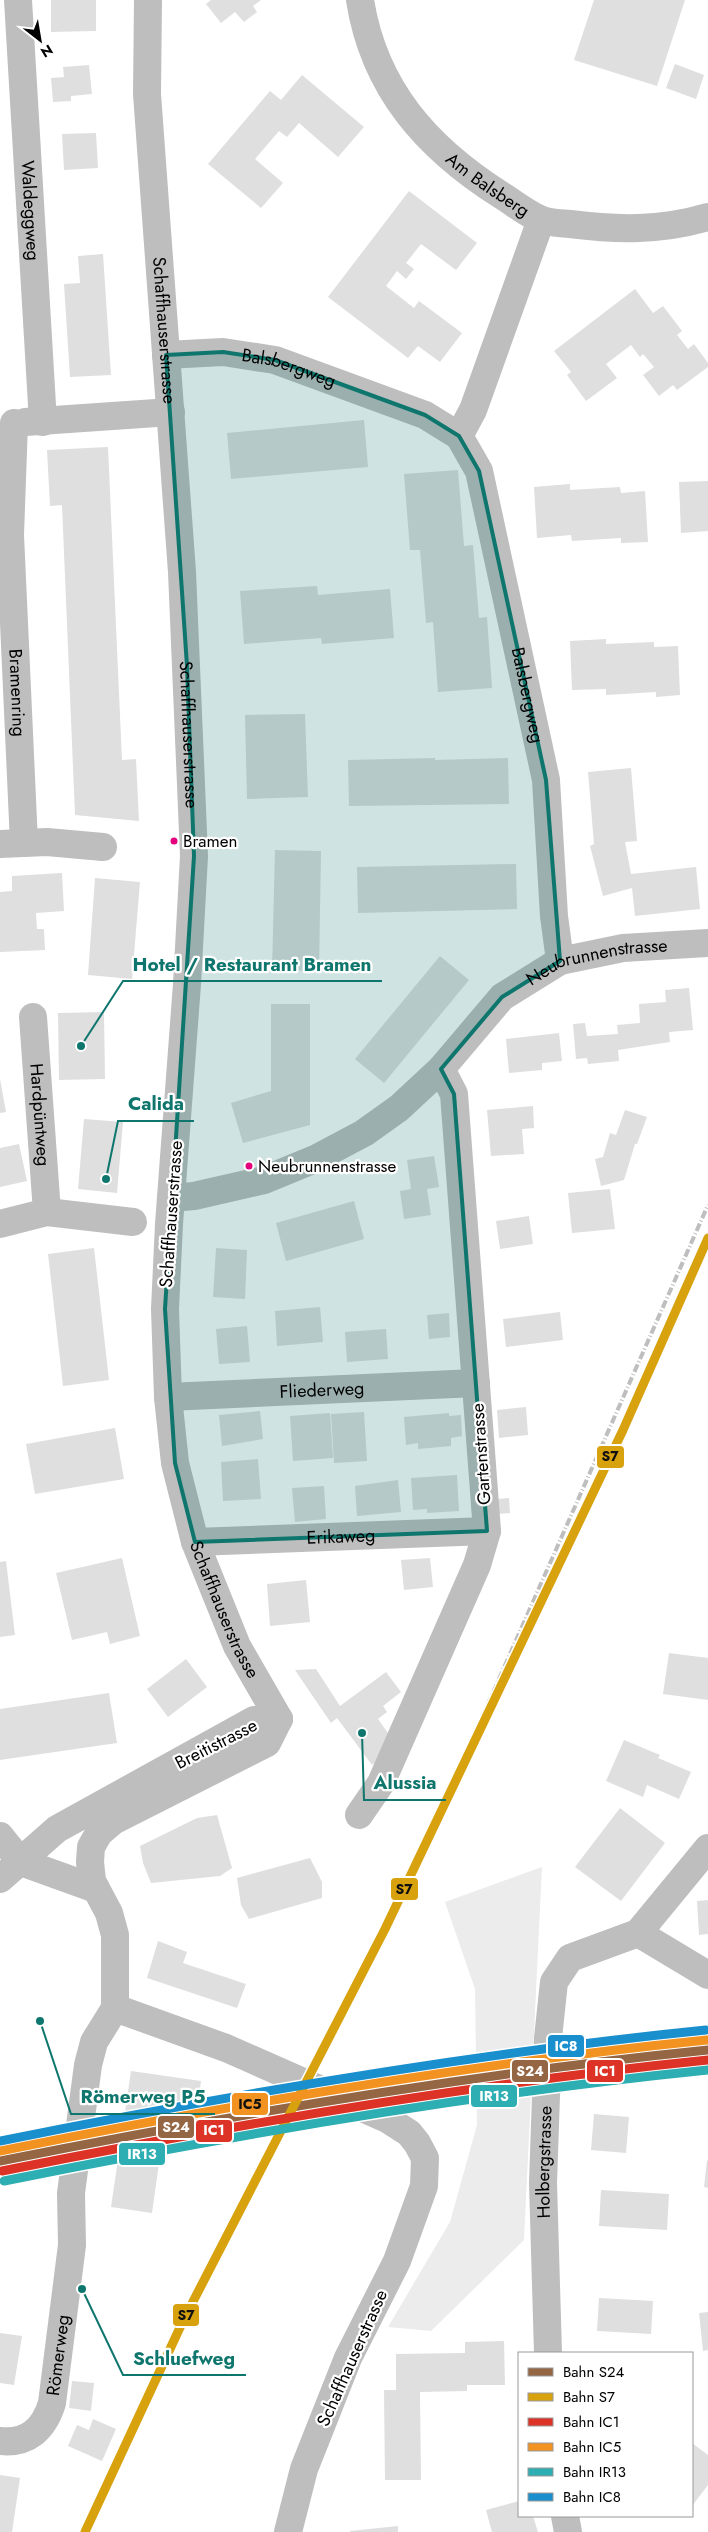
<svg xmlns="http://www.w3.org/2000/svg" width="708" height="2532" viewBox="0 0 708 2532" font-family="Jost,sans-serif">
<rect width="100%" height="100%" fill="#fff"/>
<path fill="#ececec" d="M542,1867L524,2240L431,2331L388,2327L450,2222L477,2125L475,1989L445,1902Z"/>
<path fill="#dfdfdf" d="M51,0H96V31L51,32Z
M211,0H261L253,6L257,12L244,22L235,12L221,23L206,4Z
M594,0H685L657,86L574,60Z
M675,64L704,75L696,99L666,88Z
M89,65L92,94L71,96V101L53,102L51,78L64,77L63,67Z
M302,75L364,127L338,157L299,123L287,137L279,131L255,159L283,183L261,208L208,164L270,91L281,100Z
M96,133L98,168L64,170L62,134Z
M409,191L477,243L456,270L421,244L406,263L414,269L406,279L397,271L386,286L414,308L419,301L462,333L440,362L418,346L408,358L328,297Z
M103,254L111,375L70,377L64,284L80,283L78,256Z
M635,289L653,313L663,306L682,331L677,335L688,349L694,344L708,363V367L677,390L673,385L659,396L643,375L654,367L643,354L640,357L631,345L606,364L617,378L586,401L567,375L571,372L554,351Z
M364,420L368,467L231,479L227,433Z
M108,447L122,760L136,759L139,821L75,815L62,505L50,506L47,450Z
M458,470L464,546L473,545L479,618L487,617L492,688L438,692L433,622L426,623L420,550H410L404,474Z
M708,481V531L681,533L679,482Z
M570,484V490L620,487L621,493L645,491L648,542L621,543V538L572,541L571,535L537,538L534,487Z
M317,586L318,595L390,589L394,638L322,644L321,638L244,644L240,591Z
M606,639V644L654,642V647L678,646L680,695L656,697V692L606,695V689L572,690L570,641Z
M305,714L308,797L247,799L245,715Z
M435,758V760L508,758L509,804L349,806L348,760Z
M631,768L637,841L625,842L631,874L696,867L700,909L635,916L632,888L603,896L590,846L594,844L588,772Z
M275,850L321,851L319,971L272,970Z
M516,864L517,909L358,913L357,867Z
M62,873L64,911L36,913L37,929H44L45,950L0,952V892L12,891V876Z
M95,878L140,882L132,979L88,975Z
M440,956L469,980L384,1083L355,1059Z
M689,988L693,1030L669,1032L670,1042L618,1050L619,1061L588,1064L587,1058L576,1059L573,1024L585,1023L587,1036L618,1034L617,1025L640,1023L639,1004L666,1002L665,990Z
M271,1004H310V1125L243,1143L231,1103L271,1091Z
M104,1012L105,1079L59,1080L58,1013Z
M559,1033L562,1061L542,1063V1070L509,1073L506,1039Z
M0,1079L6,1112L0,1113Z
M533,1106L534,1128L522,1129L524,1154L491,1156L487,1110Z
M625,1110L647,1117L637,1144H635L624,1180L601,1186L595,1159L603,1157L610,1133L616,1135Z
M84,1119L123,1122L117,1193L78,1189Z
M19,1144L27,1181L0,1187V1148Z
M434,1156L439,1187L427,1189L431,1215L404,1219L400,1191L411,1189L407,1160Z
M610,1189L615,1229L572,1233L568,1193Z
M354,1201L364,1239L286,1261L276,1223Z
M529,1216L533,1244L500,1249L496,1221Z
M94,1248L109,1380L63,1386L48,1254Z
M216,1248L247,1250L245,1299L213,1297Z
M320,1307L323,1342L277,1346L275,1311Z
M560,1312L563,1340L506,1347L503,1319Z
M449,1313L450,1337L429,1339L427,1315Z
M247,1326L250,1362L219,1364L216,1329Z
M386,1329L388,1359L347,1362L345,1332Z
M526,1407L528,1435L499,1438L497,1410Z
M260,1411L263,1439L222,1446L219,1415Z
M364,1412L367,1461L334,1463L331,1414Z
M330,1413L333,1458L293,1461L290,1416Z
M449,1413V1416L461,1415L462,1436L451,1438V1446L418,1449V1443L406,1445L404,1417Z
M115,1428L124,1479L35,1494L26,1444Z
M258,1459L261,1499L223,1501L221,1462Z
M457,1475L459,1511L427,1513V1509L413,1510L411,1478Z
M398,1480L401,1512L357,1516L355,1486Z
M324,1486L326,1519L295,1522L292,1488Z
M509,1498L510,1513L498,1514L497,1499Z
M122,1558L140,1636L110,1644L107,1632L72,1640L56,1573Z
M430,1558L433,1587L404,1590L401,1560Z
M6,1561L15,1635L0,1637V1562Z
M306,1580L310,1622L270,1626L267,1584Z
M669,1653L708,1658V1700L663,1694Z
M186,1659L207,1687L168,1717L147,1689Z
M316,1669L340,1706L386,1672L401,1692L383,1706L387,1712L378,1719L393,1740L387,1754L372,1765L337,1718L331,1723L295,1670Z
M109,1693L117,1743L0,1760V1709Z
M624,1740L660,1755L658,1758L691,1772L679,1799L647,1785L643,1797L606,1781Z
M620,1808L665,1843L621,1901L575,1867Z
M217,1815L232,1868L220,1876L151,1883L143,1863L140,1846L197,1818Z
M310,1858L322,1882V1898L249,1919L241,1905L237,1878Z
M708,1900V1934L699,1935L697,1901Z
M158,1941L187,1952L183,1963L246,1984L237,2008L147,1978Z
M589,2042H624V2079H589Z
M131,2071L201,2081L197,2111L167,2107L152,2213L111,2207Z
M594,2114L629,2117L626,2153L591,2150Z
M707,2160L708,2161V2188L704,2187Z
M601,2190L669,2194L667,2230L599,2226Z
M599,2298L653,2301L651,2334L597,2331Z
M708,2312V2350L703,2351L699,2313Z
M0,2333L22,2336L14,2385L0,2383Z
M504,2341L505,2385H467V2391L420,2392L421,2480H385L384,2390H396V2354L465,2353V2342Z
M72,2381L94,2383L91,2411L69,2408Z
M93,2419L116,2429L102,2461L68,2446L77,2425L89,2430Z
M692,2443L708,2455V2485L692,2506Z
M0,2475L20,2478L12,2532H0Z
M519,2501V2516H533L538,2532H492L486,2510Z
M398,2526V2532H350V2531Z"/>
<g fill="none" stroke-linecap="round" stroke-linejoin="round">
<g stroke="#bebebe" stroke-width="28">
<path id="s1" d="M18,0L43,422"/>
<path id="s2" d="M360,0C374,89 427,148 501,195C514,203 526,213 540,219C548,223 560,223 570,224C617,230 661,231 708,217"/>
<path id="s3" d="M166,355L223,352L275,360L425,415L459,436L479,471L546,780L554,916L560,961"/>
<path d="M25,422L171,412"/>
<path id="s4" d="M14,423L10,535L24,843"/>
<path d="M459,436L473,410L541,220"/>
<path d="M0,844L47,842L103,847"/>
<path id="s5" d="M33,1017L47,1212"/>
<path id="s6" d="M171,1198L194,1196L264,1180L315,1159L364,1133L399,1108L441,1069L502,997L560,961L623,948L708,943"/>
<path d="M0,1224L47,1212L133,1222"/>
<path id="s7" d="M168,1397L476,1383"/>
<path id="s8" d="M195,1542L487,1531"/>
<path d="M359,1815L381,1783L477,1565L487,1531L454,1094L441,1069"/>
<path d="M0,1836L21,1862"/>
<path d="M638,1933L708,1848"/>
<path d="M638,1933L708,1975"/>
<path id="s9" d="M548,2353L543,2183L548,2038L554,1982L570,1958L638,1933"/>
<path d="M565,2516L568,2532"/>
</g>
<g stroke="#bebebe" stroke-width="28">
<path id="s10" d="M148,0L147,94L182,572L194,856L187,984L169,1224L165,1309L168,1397L175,1463L195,1542L237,1646L279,1719"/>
<path d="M21,1862L96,1889"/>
<path d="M0,1879L57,1829L254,1720L279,1719"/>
<path d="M115,2008L226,2048L387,2119L409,2133L417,2143L425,2158L424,2186L397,2261L348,2358L304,2469L288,2532"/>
<path id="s11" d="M0,2441C28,2444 44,2429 52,2403L72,2245L71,2193L88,2065L94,2042L115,2008V1935L109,1913L92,1881L90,1862L91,1847L99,1833L113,1821L267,1743L279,1719"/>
</g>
<path stroke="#bebebe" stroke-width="4" stroke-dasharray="8 2.5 1 2.5" stroke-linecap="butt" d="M431,1833L708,1205"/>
<defs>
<path id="rail-1" d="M0,2161C235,2114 470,2074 708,2050"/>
<path id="rail-2" d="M85,2532L183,2321L385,1929L623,1430L708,1238"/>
<path id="rail-3" d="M2,2171C236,2124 470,2084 708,2060"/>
<path id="rail-4" d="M0,2151C234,2104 469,2064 707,2040"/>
<path id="rail-5" d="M4,2181C237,2134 471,2094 708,2070"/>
<path id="rail-6" d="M0,2141C234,2094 468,2054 706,2030"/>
</defs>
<use href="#rail-1" stroke="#fff" stroke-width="12"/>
<use href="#rail-2" stroke="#fff" stroke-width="12"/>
<use href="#rail-3" stroke="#fff" stroke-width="12"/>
<use href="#rail-4" stroke="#fff" stroke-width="12"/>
<use href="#rail-5" stroke="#fff" stroke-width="12"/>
<use href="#rail-6" stroke="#fff" stroke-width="12"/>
<use href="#rail-1" stroke="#946644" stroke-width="9"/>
<use href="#rail-2" stroke="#d8a20e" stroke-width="9"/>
<use href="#rail-3" stroke="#dd3327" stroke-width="9"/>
<use href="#rail-4" stroke="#f29220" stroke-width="9"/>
<use href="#rail-5" stroke="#2caeb3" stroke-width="9"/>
<use href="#rail-6" stroke="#1a8fce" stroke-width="9"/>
</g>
<path fill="#0f766e" fill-opacity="0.2" stroke="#0f766e" stroke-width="4" stroke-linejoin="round" d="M223,352L275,360L425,415L459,436L479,471L546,780L560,961L502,997L441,1069L454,1094L487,1531L195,1542L175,1463L165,1309L194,856L187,666L166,355Z"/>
<g fill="#e5007d" stroke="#fff" stroke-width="2">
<circle cx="174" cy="841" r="4.5"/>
<circle cx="249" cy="1166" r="4.5"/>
</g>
<g text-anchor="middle" stroke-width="4.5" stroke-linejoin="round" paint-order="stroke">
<g font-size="17" fill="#000" stroke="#fff" text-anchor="start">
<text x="183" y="847">Bramen</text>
<text x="258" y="1172">Neubrunnenstrasse</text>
</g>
<g font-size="18" fill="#000" stroke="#fff">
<text dy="6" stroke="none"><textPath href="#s2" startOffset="232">Am Balsberg</textPath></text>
<text dy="6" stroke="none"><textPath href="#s1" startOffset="211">Waldeggweg</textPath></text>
<text dy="6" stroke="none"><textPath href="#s10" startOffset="331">Schaffhauserstrasse</textPath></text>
<text dy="6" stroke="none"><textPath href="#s3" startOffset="125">Balsbergweg</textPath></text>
<text dy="6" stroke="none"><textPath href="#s4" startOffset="270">Bramenring</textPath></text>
<text dy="6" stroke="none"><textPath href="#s3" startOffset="579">Balsbergweg</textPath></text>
<text dy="6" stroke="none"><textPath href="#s10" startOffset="736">Schaffhauserstrasse</textPath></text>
<text dy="6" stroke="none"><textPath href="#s6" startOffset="504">Neubrunnenstrasse</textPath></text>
<text dy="6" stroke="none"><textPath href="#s5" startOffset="98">Hardpüntweg</textPath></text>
<text transform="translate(171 1214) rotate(-86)" y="6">Schaffhauserstrasse</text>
<text dy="6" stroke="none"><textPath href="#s7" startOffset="154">Fliederweg</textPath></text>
<text transform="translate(481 1454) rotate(-94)" y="6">Gartenstrasse</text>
<text dy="6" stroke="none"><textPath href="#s8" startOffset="146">Erikaweg</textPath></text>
<text dy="6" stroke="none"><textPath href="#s10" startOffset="1621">Schaffhauserstrasse</textPath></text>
<text transform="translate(216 1744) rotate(-27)" y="6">Breitistrasse</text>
<text dy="6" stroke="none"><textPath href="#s9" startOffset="191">Holbergstrasse</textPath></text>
<text dy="6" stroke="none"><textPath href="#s11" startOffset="119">Römerweg</textPath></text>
<text transform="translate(352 2358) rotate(-66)" y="6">Schaffhauserstrasse</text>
</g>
</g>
<path fill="none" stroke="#0f766e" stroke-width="2" d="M81 1046L123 981H382M106 1179L118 1121H194M362 1733L364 1800H446M40 2021L71 2114H215M82 2289L123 2375H246"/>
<g fill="#0f766e" stroke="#fff" stroke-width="2">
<circle cx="81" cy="1046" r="5"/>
<circle cx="106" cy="1179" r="5"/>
<circle cx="362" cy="1733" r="5"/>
<circle cx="40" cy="2021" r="5"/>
<circle cx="82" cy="2289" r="5"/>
</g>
<g font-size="19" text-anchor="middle" font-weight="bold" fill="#0f766e" stroke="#fff" stroke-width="4.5" stroke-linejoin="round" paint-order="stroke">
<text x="252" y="971">Hotel / Restaurant Bramen</text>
<text x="156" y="1110">Calida</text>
<text x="405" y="1789">Alussia</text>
<text x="143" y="2103">Römerweg P5</text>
<text x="184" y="2365">Schluefweg</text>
</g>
<g stroke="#fff" stroke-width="2">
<rect x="596" y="1445" width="29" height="24" rx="5" fill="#d8a20e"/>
<rect x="390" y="1877" width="29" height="24" rx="5" fill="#d8a20e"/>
<rect x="547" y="2034" width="38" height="24" rx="5" fill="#1a8fce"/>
<rect x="511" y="2059" width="38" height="24" rx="5" fill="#946644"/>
<rect x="586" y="2059" width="38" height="24" rx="5" fill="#dd3327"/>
<rect x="470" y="2084" width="48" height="24" rx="5" fill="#2caeb3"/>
<rect x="231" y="2092" width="38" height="24" rx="5" fill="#f29220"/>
<rect x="157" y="2115" width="38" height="24" rx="5" fill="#946644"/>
<rect x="195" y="2119" width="38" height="24" rx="5" fill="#dd3327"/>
<rect x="118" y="2142" width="48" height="24" rx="5" fill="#2caeb3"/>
<rect x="172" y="2303" width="28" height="24" rx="5" fill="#d8a20e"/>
</g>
<g font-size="14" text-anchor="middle" font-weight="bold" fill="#fff">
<text x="566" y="2051">IC8</text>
<text x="530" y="2076">S24</text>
<text x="605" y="2076">IC1</text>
<text x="494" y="2101">IR13</text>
<text x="176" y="2132">S24</text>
<text x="214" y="2135">IC1</text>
<text x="142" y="2159">IR13</text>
</g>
<g font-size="14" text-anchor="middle" font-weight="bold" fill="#111">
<text x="610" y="1461">S7</text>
<text x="404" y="1894">S7</text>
<text x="250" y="2109">IC5</text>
<text x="186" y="2320">S7</text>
</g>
<rect x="518" y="2352" width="175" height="165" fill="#ffffff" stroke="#999999"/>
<rect x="528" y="2368" width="25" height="8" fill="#946644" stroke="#999999"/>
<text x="563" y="2377" font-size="15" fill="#000000">Bahn S24</text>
<rect x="528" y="2393" width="25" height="8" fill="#d8a20e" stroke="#999999"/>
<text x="563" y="2402" font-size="15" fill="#000000">Bahn S7</text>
<rect x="528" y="2418" width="25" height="8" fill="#dd3327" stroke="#999999"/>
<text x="563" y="2427" font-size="15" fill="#000000">Bahn IC1</text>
<rect x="528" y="2443" width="25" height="8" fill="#f29220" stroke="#999999"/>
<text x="563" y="2452" font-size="15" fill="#000000">Bahn IC5</text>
<rect x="528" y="2468" width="25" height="8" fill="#2caeb3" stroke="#999999"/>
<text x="563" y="2477" font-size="15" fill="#000000">Bahn IR13</text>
<rect x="528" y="2493" width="25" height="8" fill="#1a8fce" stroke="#999999"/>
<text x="563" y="2502" font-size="15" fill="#000000">Bahn IC8</text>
<g transform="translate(40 40) rotate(149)" stroke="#ffffff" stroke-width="4" paint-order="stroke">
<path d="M0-4L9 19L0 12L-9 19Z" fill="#000000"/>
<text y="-8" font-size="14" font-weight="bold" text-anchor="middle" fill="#000000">N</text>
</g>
</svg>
